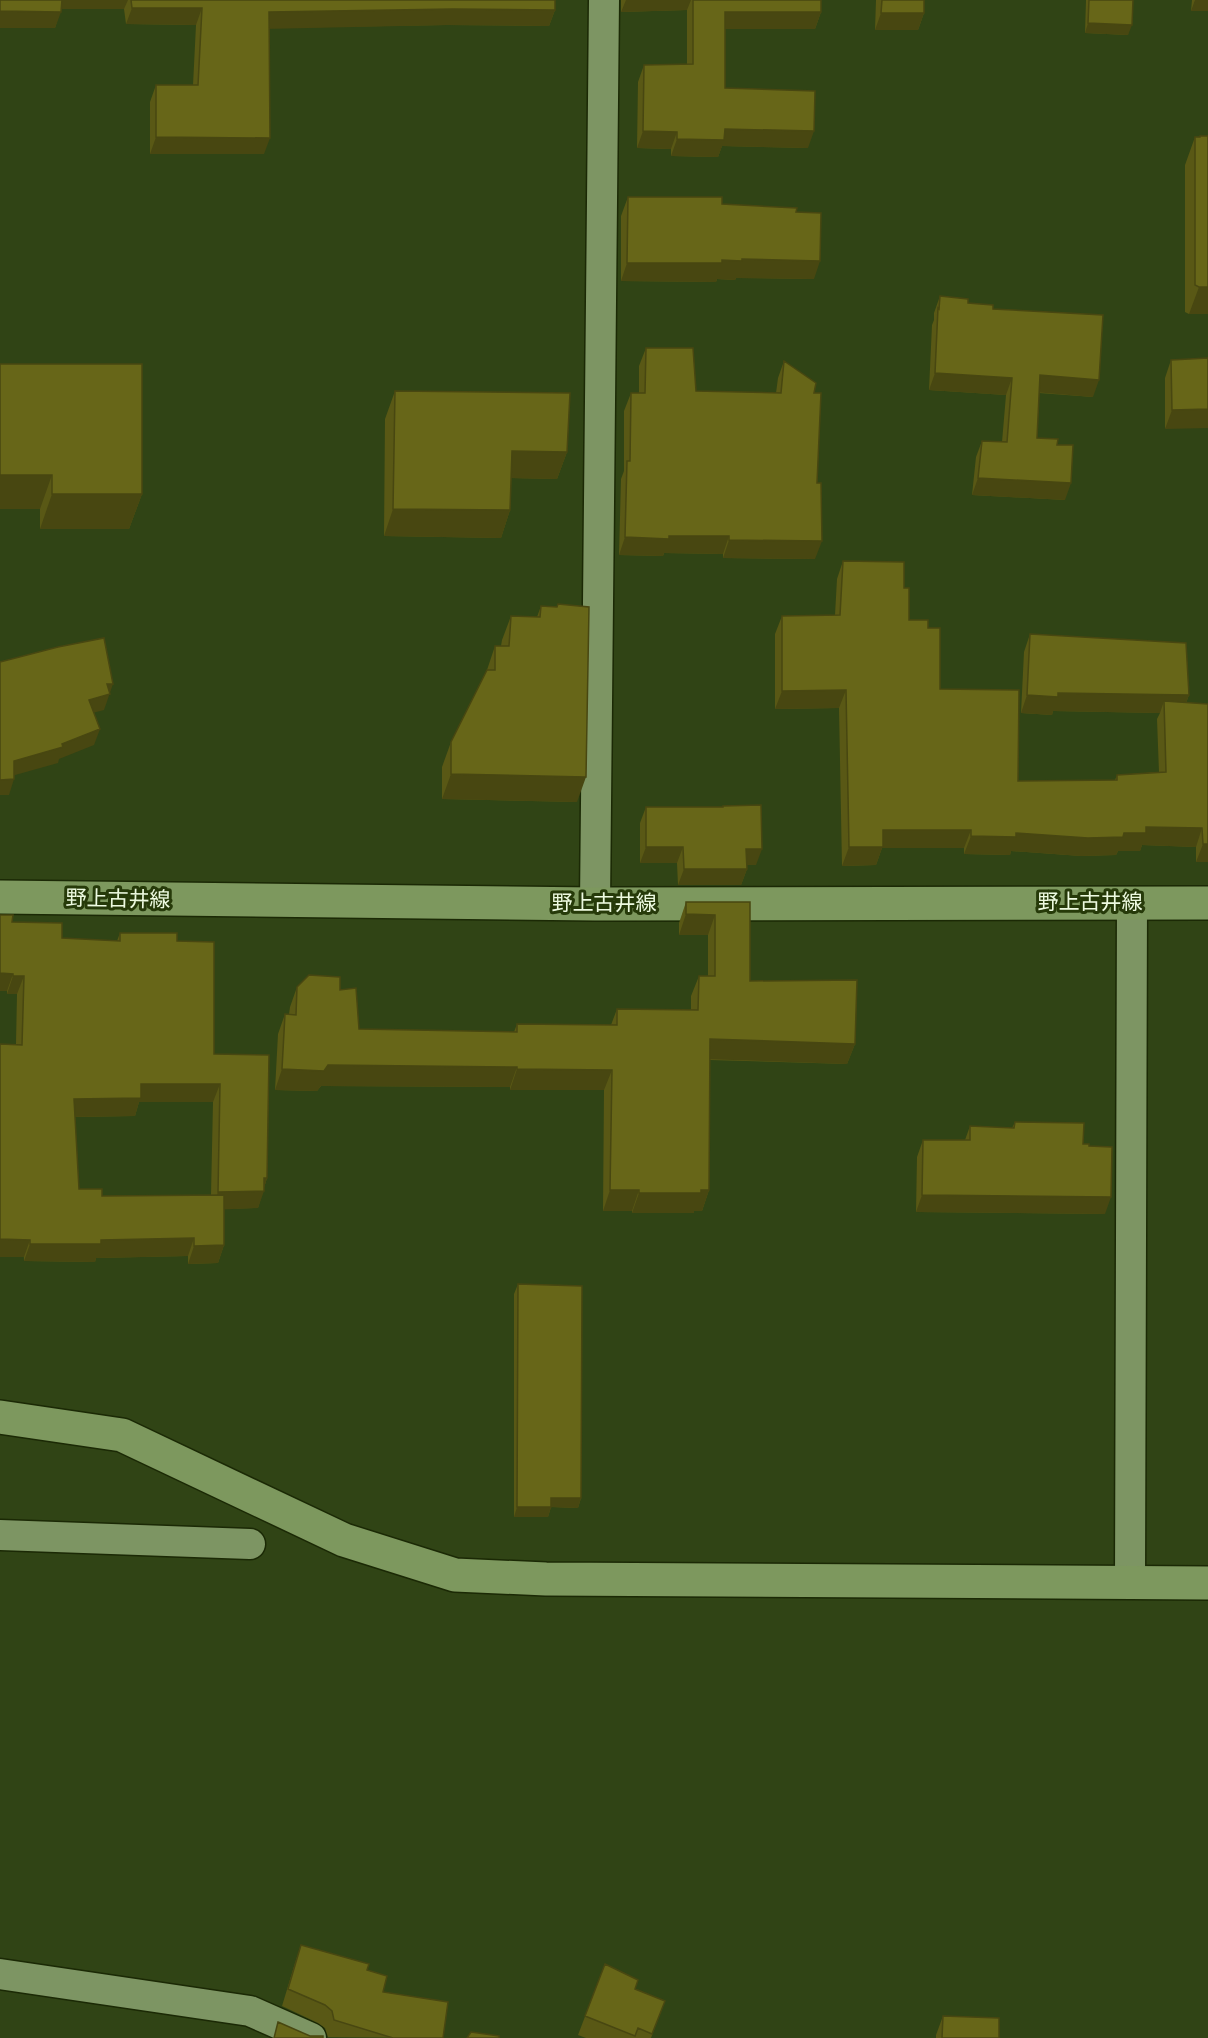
<svg xmlns="http://www.w3.org/2000/svg" width="1208" height="2038" viewBox="0 0 1208 2038" font-family="'Fira Sans Condensed','Noto Sans JP',sans-serif">
<rect width="100%" height="100%" fill="#304415"/>
<g fill="none" stroke-linecap="round" stroke-linejoin="round">
<defs>
<path id="street" d="M595,904L604,0
M0,1535L250,1544
M1130,1582L1132,902
M0,1974L250,2011L311,2038"/>
<path id="secondary" d="M0,897L595,904L1208,903
M0,1417L122,1435L344,1540L455,1575L546,1579L1208,1583"/>
</defs>
<use href="#street" stroke="#1b2905" stroke-width="33"/>
<use href="#secondary" stroke="#1b2905" stroke-width="36"/>
<use href="#street" stroke="#7d9563" stroke-width="30"/>
<use href="#secondary" stroke="#7d985e" stroke-width="33"/>
</g>
<path fill="#595815" fill-rule="evenodd" d="M0,0H555V10L549,26L447,25L269,28L264,154H150V102L156,85H193L196,25L126,24L124,9H61L55,28H0Z
M621,0H821V12L815,29H725V88L808,148L722,146L718,157L671,156V149L637,148L638,82L644,65H687V10L621,12Z
M876,0H924V13L918,30H875Z
M1086,0H1133L1128,35L1085,33Z
M1192,0H1208L1191,11Z
M1208,136V314H1189L1185,312V165L1195,137Z
M628,197L722,204L796,212L814,279L736,278L735,280L717,279L716,282L621,281V216Z
M940,296L993,309L1093,397L1039,393L1037,438L1057,445L1065,500L972,495L976,457L982,441L1002,442L1006,395L929,390L932,325L934,320V313Z
M646,348L696,391L776,393L778,378L784,361L814,393L817,483L815,559L723,558V554L664,553L663,556L619,555L621,479L624,471V411L631,393H639V366Z
M1208,358L1165,429V378L1171,360Z
M0,364L142,494L129,529H40V509Z
M395,391L567,452L557,479L511,478L510,510L501,538L384,536L385,419Z
M843,561L904,588L909,620L928,628L940,689L1018,781L1115,780L1117,775L1159,772L1157,719L1160,713L1053,711L1052,715L1021,713L1024,652L1030,634L1189,695L1186,703L1208,862H1196V847L1142,845L1140,851H1118L1116,855L1081,856L1011,851L1010,855L964,854V848H882L876,865L842,866L839,708L775,709V634L782,616L835,615L837,579Z
M541,606L577,802L442,799V767L451,742L486,673L495,646H501L502,640L511,616L537,617Z
M723,806L756,865H747V869L741,885H678L677,863H640V823L646,807H722Z
M686,902H750V981L855,1044L847,1064L710,1060L709,1190L702,1211H694V1213H632V1211H603L604,1090H510V1087L321,1086L317,1091L275,1090L278,1034L285,1014H289L290,1007L297,987L340,990L359,1029L514,1032L517,1024L611,1025L617,1009L691,1010V996L699,976H708V935H679V923Z
M0,915L12,922L62,938L117,941L120,933L177,941L214,1054L267,1178L258,1208L224,1209V1245L218,1263L188,1264V1256L96,1258L95,1262L24,1261L16,1044L17,994H7V991H0ZM139,1102H213L211,1195L102,1196L79,1189L75,1117L135,1116Z
M1015,1122L1089,1146L1105,1214L916,1212L917,1157L923,1140H965L970,1126L1012,1128Z
M518,1284L581,1498L578,1508L551,1507L548,1517H514V1294Z
M301,1945L367,1970L383,1992L443,2038L328,2037L325,2028L318,2023L282,2006L295,1963Z
M605,1964L635,1989L665,2001L651,2038H586L578,2035Z
M943,2016L999,2038H936V2035Z"/>
<path fill="#484711" d="M59,0H128L124,9H56Z
M626,0H691L687,10L621,12Z
M1195,0H1208V11H1191Z
M132,8H202L196,25L126,24Z
M453,9L555,10L549,26L447,25L263,29L269,12Z
M0,11L61,12L55,28H0Z
M725,12H821L815,29H719Z
M881,13H924L918,30H875Z
M1088,23L1132,25L1128,35L1085,33Z
M725,129L814,131L808,148L722,146L718,157L671,156L677,139Z
M643,131L677,132L671,149L637,148Z
M156,137L270,138L264,154H150Z
M742,259L820,261L814,279L736,278L735,280L717,279L716,282L621,281L627,263Z
M1199,287H1208V314H1189Z
M935,373L1012,378L1006,395L929,390Z
M1040,375L1099,380L1093,397L1034,392Z
M1208,409V428L1165,429L1172,410Z
M512,451L567,452L557,479L502,478Z
M0,475H52L40,509H0Z
M978,478L1071,483L1065,500L972,495Z
M52,494H142L129,529H40Z
M393,509L510,510L501,538L384,536Z
M669,536H729L723,554L664,553L663,556L619,555L625,537Z
M729,540L822,541L815,559L723,558Z
M107,684H113L104,710L84,715L89,700Z
M846,690L839,708L775,709L782,691Z
M1058,693L1189,695L1182,713L1164,701L1160,713L1053,711L1052,715L1021,713L1027,695Z
M100,729L94,745L59,759L58,763L8,777L14,761L62,744Z
M451,774L586,777L577,802L442,799Z
M14,779L9,795H0V780Z
M1146,827L1202,828L1196,847L1142,845L1140,851H1118L1116,855L1081,856L1011,851L1010,855L964,854L971,836L1016,833H1124Z
M883,830H971L964,848H882L876,865L842,866L849,847Z
M1203,844H1208V862H1196Z
M646,847H683L677,863H640Z
M746,849H762L756,865H740Z
M684,869H747L741,885H678Z
M686,914L715,915L708,935H679Z
M0,973L13,974L7,991H0Z
M13,976H24L17,994H7Z
M710,1039L855,1044L847,1064L703,1059Z
M328,1065L517,1067L510,1087L321,1086L317,1091L275,1090L282,1069Z
M517,1069L612,1070L604,1090H510Z
M141,1084H220L213,1102H139L135,1116L68,1117L74,1099Z
M264,1178H267L263,1191H264L258,1208L211,1210L218,1192Z
M610,1190H639L632,1211H603Z
M709,1190L702,1211H694V1213H632L639,1193Z
M922,1195L1111,1197L1105,1214L916,1212Z
M194,1238L188,1256L96,1258L95,1262L24,1261L30,1244L101,1240Z
M0,1239L30,1240L24,1257H0Z
M224,1245L218,1263L188,1264L194,1246Z
M551,1498H581L578,1508L551,1507L548,1517H514L517,1507Z"/>
<path fill="#676618" stroke="#484711" stroke-width="1.5" d="M0,0H62L61,12L0,11Z
M131,0H555V10L453,9L269,12L270,138L156,137V85H198L202,8H132Z
M693,0H821V12H725V88L815,91L814,131L725,129L724,140L677,139V132L643,131L644,65L693,64Z
M882,0H924V13H881Z
M1089,0H1133L1132,25L1088,23Z
M1200,136H1208V287H1199L1195,285V137H1200Z
M628,197H722V204L797,208L796,212L821,213L820,261L742,259V261L722,260V263H627Z
M940,296L968,299V303L993,305V309L1103,315L1099,380L1040,375L1037,438L1058,439L1057,445H1073L1071,483L978,478L982,441L1007,442L1012,378L935,373L938,308L939,309Z
M646,348H693L696,391L781,393L784,361L816,383L814,393H821L817,483H821L822,541L729,540V536H669V539L625,537L627,461H630L631,393H645Z
M1208,358V409L1172,410L1171,360Z
M0,364H142V494H52V475H0Z
M395,391L570,393L567,452L512,451L510,510L393,509Z
M843,561L904,562V588H909V620H928V628H940V689L1019,690L1018,781L1117,780V775L1166,772L1164,701L1208,704V844H1203L1202,828L1146,827V833H1124L1123,837L1088,838L1016,833V837L971,836V830H883V847H849L846,690L782,691V616L840,615Z
M558,604L589,607L586,777L451,774V742L487,670H495V646H509L511,616L540,617L541,606L557,607Z
M1030,634L1186,643L1189,695L1058,693V697L1027,695Z
M104,638L113,684H107L110,694L89,700L100,729L62,744L63,747L14,761V779L0,780V662L58,647Z
M761,805L762,849H746L747,869H684L683,847H646V807H723V806Z
M686,902H750V981L857,980L855,1044L710,1039L709,1190H701V1193H639V1190H610L612,1070L517,1069V1067L328,1065L324,1071L282,1069L285,1014L296,1015L297,987L309,975L340,977V990L356,988L359,1029L517,1032V1024L617,1025V1009L698,1010L699,976H715V915L686,914Z
M0,915H13L12,922L62,923V938L120,941V933H177V941L214,942V1054L269,1055L267,1178H264V1191L218,1192L220,1084H141V1098L74,1099L79,1189H102V1196L224,1195V1245L194,1246V1238L101,1240V1244H30V1240L0,1239V1044L22,1045L24,976H13V974L0,973Z
M1015,1122L1084,1123L1083,1144H1089V1146L1112,1147L1111,1197L922,1195L923,1140H970V1126L1014,1128Z
M518,1284L582,1286L581,1498H551V1507H517Z
M301,1945L369,1964L367,1970L387,1976L383,1992L448,2002L443,2038H393L334,2020L332,2011L325,2005L288,1989Z
M605,1964L638,1980L635,1989L665,2001L652,2034L638,2028L635,2036L585,2016Z
M943,2016L999,2018V2038H942Z
M278,2022L310,2036H323V2038H274Z
M471,2032L499,2036V2038H467Z"/>
<g text-anchor="middle" stroke-width="6" stroke-linejoin="round" paint-order="stroke">
<g font-size="21" fill="#edfae0" stroke="#263a09">
<text transform="translate(118 899) rotate(1)" y="7">野上古井線</text>
<text x="1090" y="909">野上古井線</text>
<text x="604" y="910">野上古井線</text>
</g>
</g>
</svg>
